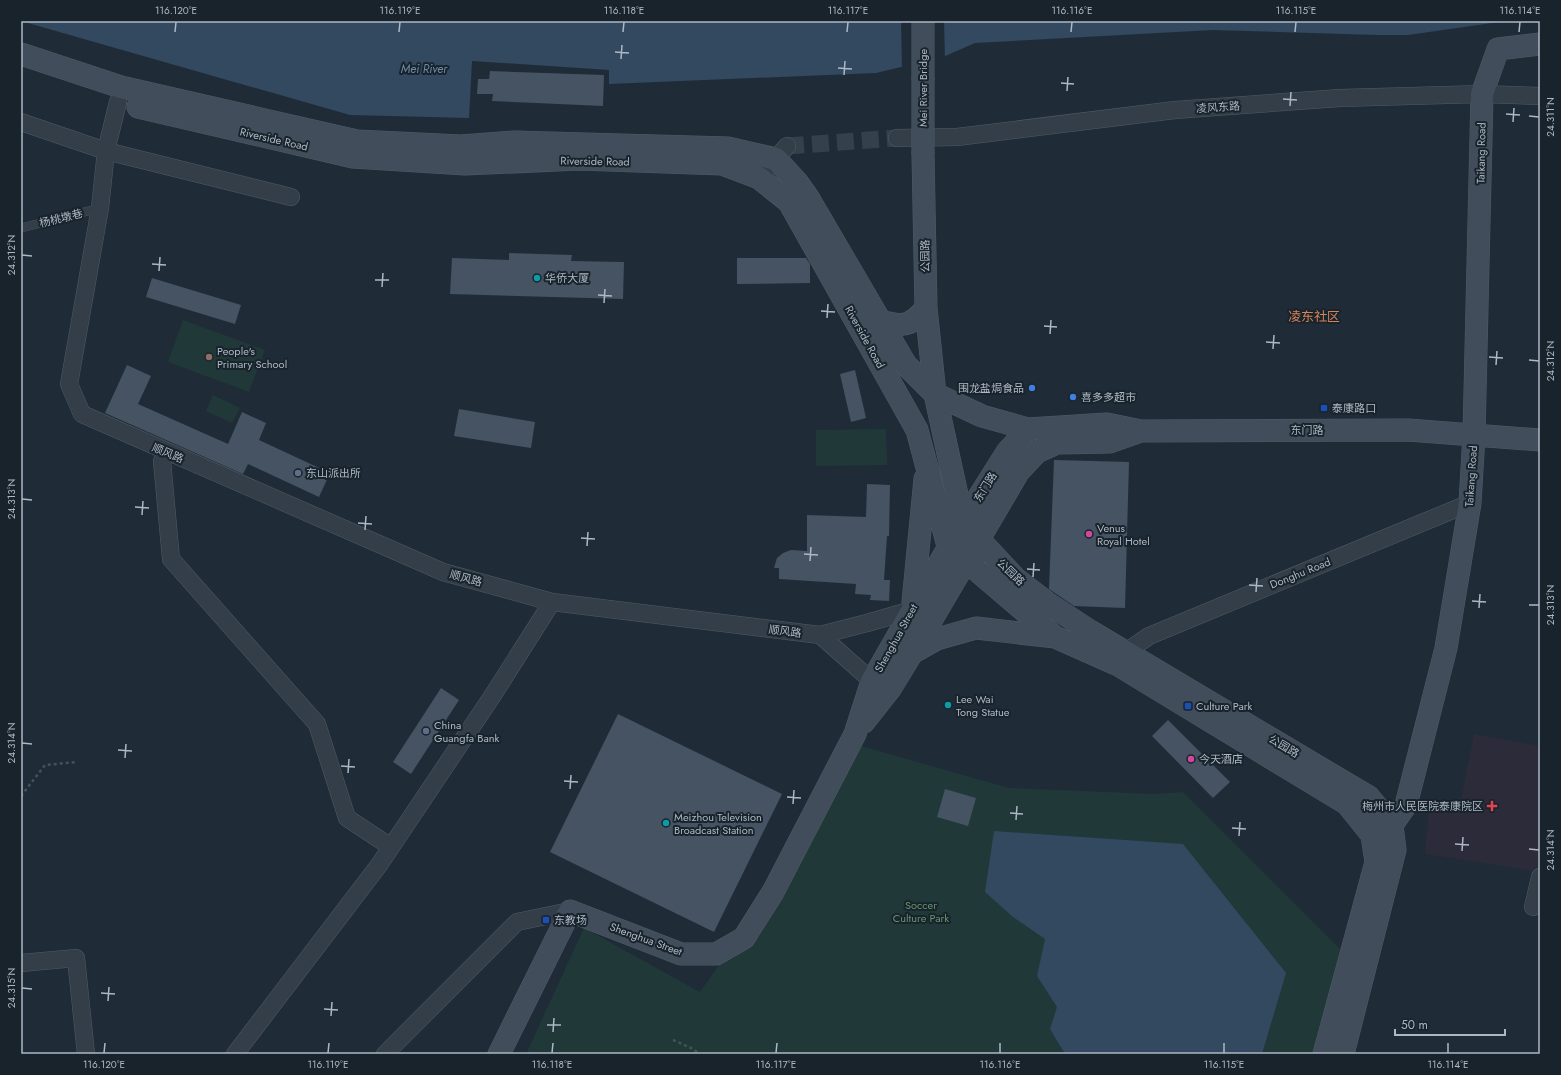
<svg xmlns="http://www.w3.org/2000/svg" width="1561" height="1075" viewBox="0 0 1561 1075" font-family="Jost,'Noto Sans SC',sans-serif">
<rect width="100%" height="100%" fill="#1f2c38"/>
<path fill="#2c2b39" d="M1474,734L1540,746V872L1425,854L1428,813L1461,799Z"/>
<path fill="#213839" d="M183,320L265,350L249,392L168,362Z
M213,395L240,408L232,423L206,411Z
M886,429L887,465L816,466V430Z
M850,743L1009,788L1153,794L1183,792L1354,963L1329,1054H526L584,928L700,992L763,903Z"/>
<path fill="#324960" d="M21,21H1506L1408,35H1377L1213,30L975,43L943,57L876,73L609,84V70L472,61L469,118L350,115Z
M994,831L1183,844L1286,973L1262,1054H1065L1050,1029L1057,1007L1037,976L1045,939L1013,917L985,892Z"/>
<path fill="#1f2c38" d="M901,21H944L945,59L902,69Z"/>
<path fill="#455362" d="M490,71L604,75L603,106L492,101L493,94H477L478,79H489Z
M509,253L572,255L571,261L624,262L623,299L450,294L452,258L509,260Z
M737,258H806L810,264V283L737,284Z
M152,278L241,305L235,324L146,297Z
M127,365L151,376L138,404L228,444L242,412L266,423L259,440L330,473L319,497L248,464L243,474L105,413Z
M855,370L866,418L851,422L840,374Z
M459,409L535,422L531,448L454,436Z
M1054,460L1129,462L1125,608L1074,606L1049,589Z
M867,484L890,485L889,536H887L884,580H890L889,601L870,600L871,595L855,594L856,584L779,579V568H774L777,558L783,553L791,550L807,551V515L866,517Z
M441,688L459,700L411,774L393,762Z
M618,714L782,794L714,932L550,852Z
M1168,720L1230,782L1213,798L1152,736Z
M945,789L976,798L968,826L937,817Z"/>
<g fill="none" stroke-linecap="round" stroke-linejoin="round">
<path stroke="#34414d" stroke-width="17" stroke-dasharray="17 8" stroke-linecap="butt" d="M787,146L897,138"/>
<defs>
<path id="lane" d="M21,228L100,208"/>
<path id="street" d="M118,102L106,151L100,208L69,384L82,414L443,572L552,602L820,635L867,623L912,610
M21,122L106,151L291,197
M897,138L957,137L1175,110L1340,98L1482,94L1540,96
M759,178L787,146
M162,461L171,559L317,724L347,818L391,847
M820,635L872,681
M1120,661L1126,652L1149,636L1470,503
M1533,907L1540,877
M21,963L76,958L86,1054
M235,1054L379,865L493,695L552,602
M385,1054L517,922L570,911"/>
<path id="secondary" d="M21,54L121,87L357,141L461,146L514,142L728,148L776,159L797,182L809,199L906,365L935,394L982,416L1028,429L1107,424L1141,431L1408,430L1540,440
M923,77V21
M138,107L353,157L465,164L579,159L722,164L759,178L789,202L917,430L948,546
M923,154L926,308L935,394L963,522
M879,321C902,327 911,327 926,308
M963,522L1016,579L1046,602L1090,631L1369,797L1392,825L1395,850L1343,1054
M948,546L1055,637L1118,665L1347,804L1372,835L1376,862L1324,1054
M913,602L925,479
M912,653L937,639L976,628L1055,637
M864,722L890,689L912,653L1019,471L1037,452L1057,443L1110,442L1141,431
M1372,835L1392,825L1406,805L1446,648L1470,503L1474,435L1482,94L1498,49L1540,44
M499,1054L570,911L681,954H716L744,938L773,892L855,734L872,681L963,522L1007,452L1028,429"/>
</defs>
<use href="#lane" stroke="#505b66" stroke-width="9"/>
<use href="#street" stroke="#505b66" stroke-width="18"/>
<use href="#secondary" stroke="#505b66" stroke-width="23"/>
<path stroke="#3f5556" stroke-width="2.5" stroke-dasharray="3 3" stroke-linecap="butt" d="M21,796L45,765L77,762
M673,1040L691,1048L700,1054"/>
<use href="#lane" stroke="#333e48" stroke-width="8"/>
<use href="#street" stroke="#333e48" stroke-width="17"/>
<use href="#secondary" stroke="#414d5b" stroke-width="22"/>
<defs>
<path id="secondary-bridge" d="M923,77V154"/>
</defs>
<use href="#secondary-bridge" stroke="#505b66" stroke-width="23" stroke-linecap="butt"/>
<use href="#secondary-bridge" stroke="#414d5b" stroke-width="22"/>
</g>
<path fill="none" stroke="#adb8c5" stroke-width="1.5" d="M175,32L176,22M399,32L400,22M623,32L624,22M847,32L848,22M1071,32L1072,22M1295,32L1296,22M1519,32L1520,22M615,52L629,53M621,59L622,45M838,68L852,69M844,75L845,61M1061,83L1074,84M1067,91L1068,77M1283,99L1297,100M1290,106L1291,92M1506,114L1520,115M1529,116L1539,117M1513,122L1514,108M22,255L32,256M152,264L166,265M159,271L160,257M375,280H389M382,287L383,273M598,295L612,296M604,303L605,289M821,311L835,312M827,318L828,304M1044,326L1057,327M1050,334L1051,320M1266,342L1280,343M1273,349L1274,335M1489,357L1503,358M1529,360L1539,361M1496,365L1497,351M22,499L32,500M135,507L149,508M142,515L143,501M358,523L372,524M365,530L366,516M581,538L595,539M587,546L588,532M804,554L818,555M810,561L811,547M1027,569L1040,570M1033,577L1034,563M1249,585L1263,586M1256,592L1257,578M1472,601L1486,602M1529,605H1539M1479,608L1480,594M22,743L32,744M118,750L132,751M125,758L126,744M341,766L355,767M348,773L349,759M564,781L578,782M570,789L571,775M787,797L801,798M793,804L794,790M1010,813L1023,814M1016,820L1017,806M1232,828L1246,829M1239,836L1240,822M1455,844L1469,845M1529,849L1539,850M1462,851L1463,837M22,988L32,989M101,993L115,994M108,1001L109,987M324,1009L338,1010M331,1016L332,1002M547,1025H561M553,1032L554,1018M104,1053L105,1043M328,1053L329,1043M552,1053L553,1043M776,1053L777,1043M1000,1053V1043M1224,1053V1043M1448,1053V1043"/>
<g fill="#0f9aa8" stroke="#19232c" stroke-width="1.5">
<circle cx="537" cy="278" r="4"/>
<circle cx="948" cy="705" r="4"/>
<circle cx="666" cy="823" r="4"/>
</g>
<circle fill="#8d6e63" stroke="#19232c" stroke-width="1.5" cx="209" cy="357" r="4"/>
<g fill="#3f7fe0" stroke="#19232c" stroke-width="1.5">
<circle cx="1032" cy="388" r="4"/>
<circle cx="1073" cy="397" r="4"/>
</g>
<g fill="#1a4fb4" stroke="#19232c" stroke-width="1.5">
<rect x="1320" y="404" width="8" height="8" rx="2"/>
<rect x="1184" y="702" width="8" height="8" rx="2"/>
<rect x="542" y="916" width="8" height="8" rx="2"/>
</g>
<g fill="#5c6f8a" stroke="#19232c" stroke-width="1.5">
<circle cx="298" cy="473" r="4"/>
<circle cx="426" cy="731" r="4"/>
</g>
<g fill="#d1479c" stroke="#19232c" stroke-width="1.5">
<circle cx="1089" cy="534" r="4"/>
<circle cx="1191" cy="759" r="4"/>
</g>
<path fill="#e0444e" stroke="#19232c" stroke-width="1.5" d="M1490 800h4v4h4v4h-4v4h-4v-4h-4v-4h4z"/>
<g text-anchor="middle" stroke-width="4" stroke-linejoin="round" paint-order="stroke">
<g font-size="11" fill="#adb8c5" stroke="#19232c">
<text transform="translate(923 88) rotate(-90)" y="4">Mei River Bridge</text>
<text transform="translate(1218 107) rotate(-4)" y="4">凌风东路</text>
<text transform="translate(274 139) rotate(13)" y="4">Riverside Road</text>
<text transform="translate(1481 153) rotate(-89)" y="4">Taikang Road</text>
<text transform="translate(595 161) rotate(1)" y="4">Riverside Road</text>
<text transform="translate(61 218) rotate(-14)" y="4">杨桃墩巷</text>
<text transform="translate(925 256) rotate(-91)" y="4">公园路</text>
<text transform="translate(865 337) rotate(61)" y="4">Riverside Road</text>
<text x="1307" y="434">东门路</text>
<text transform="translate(168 453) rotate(23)" y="4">顺风路</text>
<text transform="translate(1471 476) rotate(-86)" y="4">Taikang Road</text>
<text transform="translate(985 487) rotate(-58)" y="4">东门路</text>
<text transform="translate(1011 572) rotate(44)" y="4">公园路</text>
<text transform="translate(1300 573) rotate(-22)" y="4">Donghu Road</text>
<text transform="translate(466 578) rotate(15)" y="4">顺风路</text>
<text transform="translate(785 631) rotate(7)" y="4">顺风路</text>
<text transform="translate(896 638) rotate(-61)" y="4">Shenghua Street</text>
<text transform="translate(1284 746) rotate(31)" y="4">公园路</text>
<text transform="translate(646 939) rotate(20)" y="4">Shenghua Street</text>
</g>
<g font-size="11" fill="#adb8c5" stroke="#19232c" text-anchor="start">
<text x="545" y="282">华侨大厦</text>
<text x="217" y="355">People's<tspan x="217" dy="13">Primary School</tspan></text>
<text x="1024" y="392" text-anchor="end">围龙盐焗食品</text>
<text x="1081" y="401">喜多多超市</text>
<text x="1332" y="412">泰康路口</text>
<text x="306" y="477">东山派出所</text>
<text x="1097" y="532">Venus<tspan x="1097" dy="13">Royal Hotel</tspan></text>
<text x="956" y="703">Lee Wai<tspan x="956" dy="13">Tong Statue</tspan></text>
<text x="1196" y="710">Culture Park</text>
<text x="434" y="729">China<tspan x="434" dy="13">Guangfa Bank</tspan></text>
<text x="1199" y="763">今天酒店</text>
<text x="1483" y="810" text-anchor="end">梅州市人民医院泰康院区</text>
<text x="674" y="821">Meizhou Television<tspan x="674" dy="13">Broadcast Station</tspan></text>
<text x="554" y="924">东教场</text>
</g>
<g font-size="11" fill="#64966b" stroke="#19232c">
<text x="921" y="909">Soccer<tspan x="921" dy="13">Culture Park</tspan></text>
</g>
<g font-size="12" font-style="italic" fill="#6d8caa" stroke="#19232c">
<text x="424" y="73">Mei River</text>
</g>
<g font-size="13" fill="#d58358" stroke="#19232c">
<text x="1314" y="321">凌东社区</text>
</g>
</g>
<rect width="1561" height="1075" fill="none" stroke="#19232c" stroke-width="44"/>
<path d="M1395 1029v6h110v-6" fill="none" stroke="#adb8c5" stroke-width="2"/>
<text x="1401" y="1029" font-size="12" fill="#adb8c5" stroke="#19232c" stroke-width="3" paint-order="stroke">50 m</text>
<rect x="22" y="22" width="1517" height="1031" fill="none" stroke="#adb8c5" stroke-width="1.5"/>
<g font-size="10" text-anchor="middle" fill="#adb8c5">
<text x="176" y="14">116.120°E</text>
<text x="400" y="14">116.119°E</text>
<text x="624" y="14">116.118°E</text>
<text x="848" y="14">116.117°E</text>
<text x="1072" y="14">116.116°E</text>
<text x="1296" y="14">116.115°E</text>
<text x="1520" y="14">116.114°E</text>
<text transform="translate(1550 117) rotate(-90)" y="4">24.311°N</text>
<text transform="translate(11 255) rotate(-90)" y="4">24.312°N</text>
<text transform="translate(1550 361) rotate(-90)" y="4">24.312°N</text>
<text transform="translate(11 499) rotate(-90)" y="4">24.313°N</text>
<text transform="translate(1550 605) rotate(-90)" y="4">24.313°N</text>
<text transform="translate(11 743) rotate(-90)" y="4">24.314°N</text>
<text transform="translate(1550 850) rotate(-90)" y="4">24.314°N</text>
<text transform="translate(11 988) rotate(-90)" y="4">24.315°N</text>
<text x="104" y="1068">116.120°E</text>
<text x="328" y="1068">116.119°E</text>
<text x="552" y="1068">116.118°E</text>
<text x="776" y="1068">116.117°E</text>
<text x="1000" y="1068">116.116°E</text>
<text x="1224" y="1068">116.115°E</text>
<text x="1448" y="1068">116.114°E</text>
</g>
</svg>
